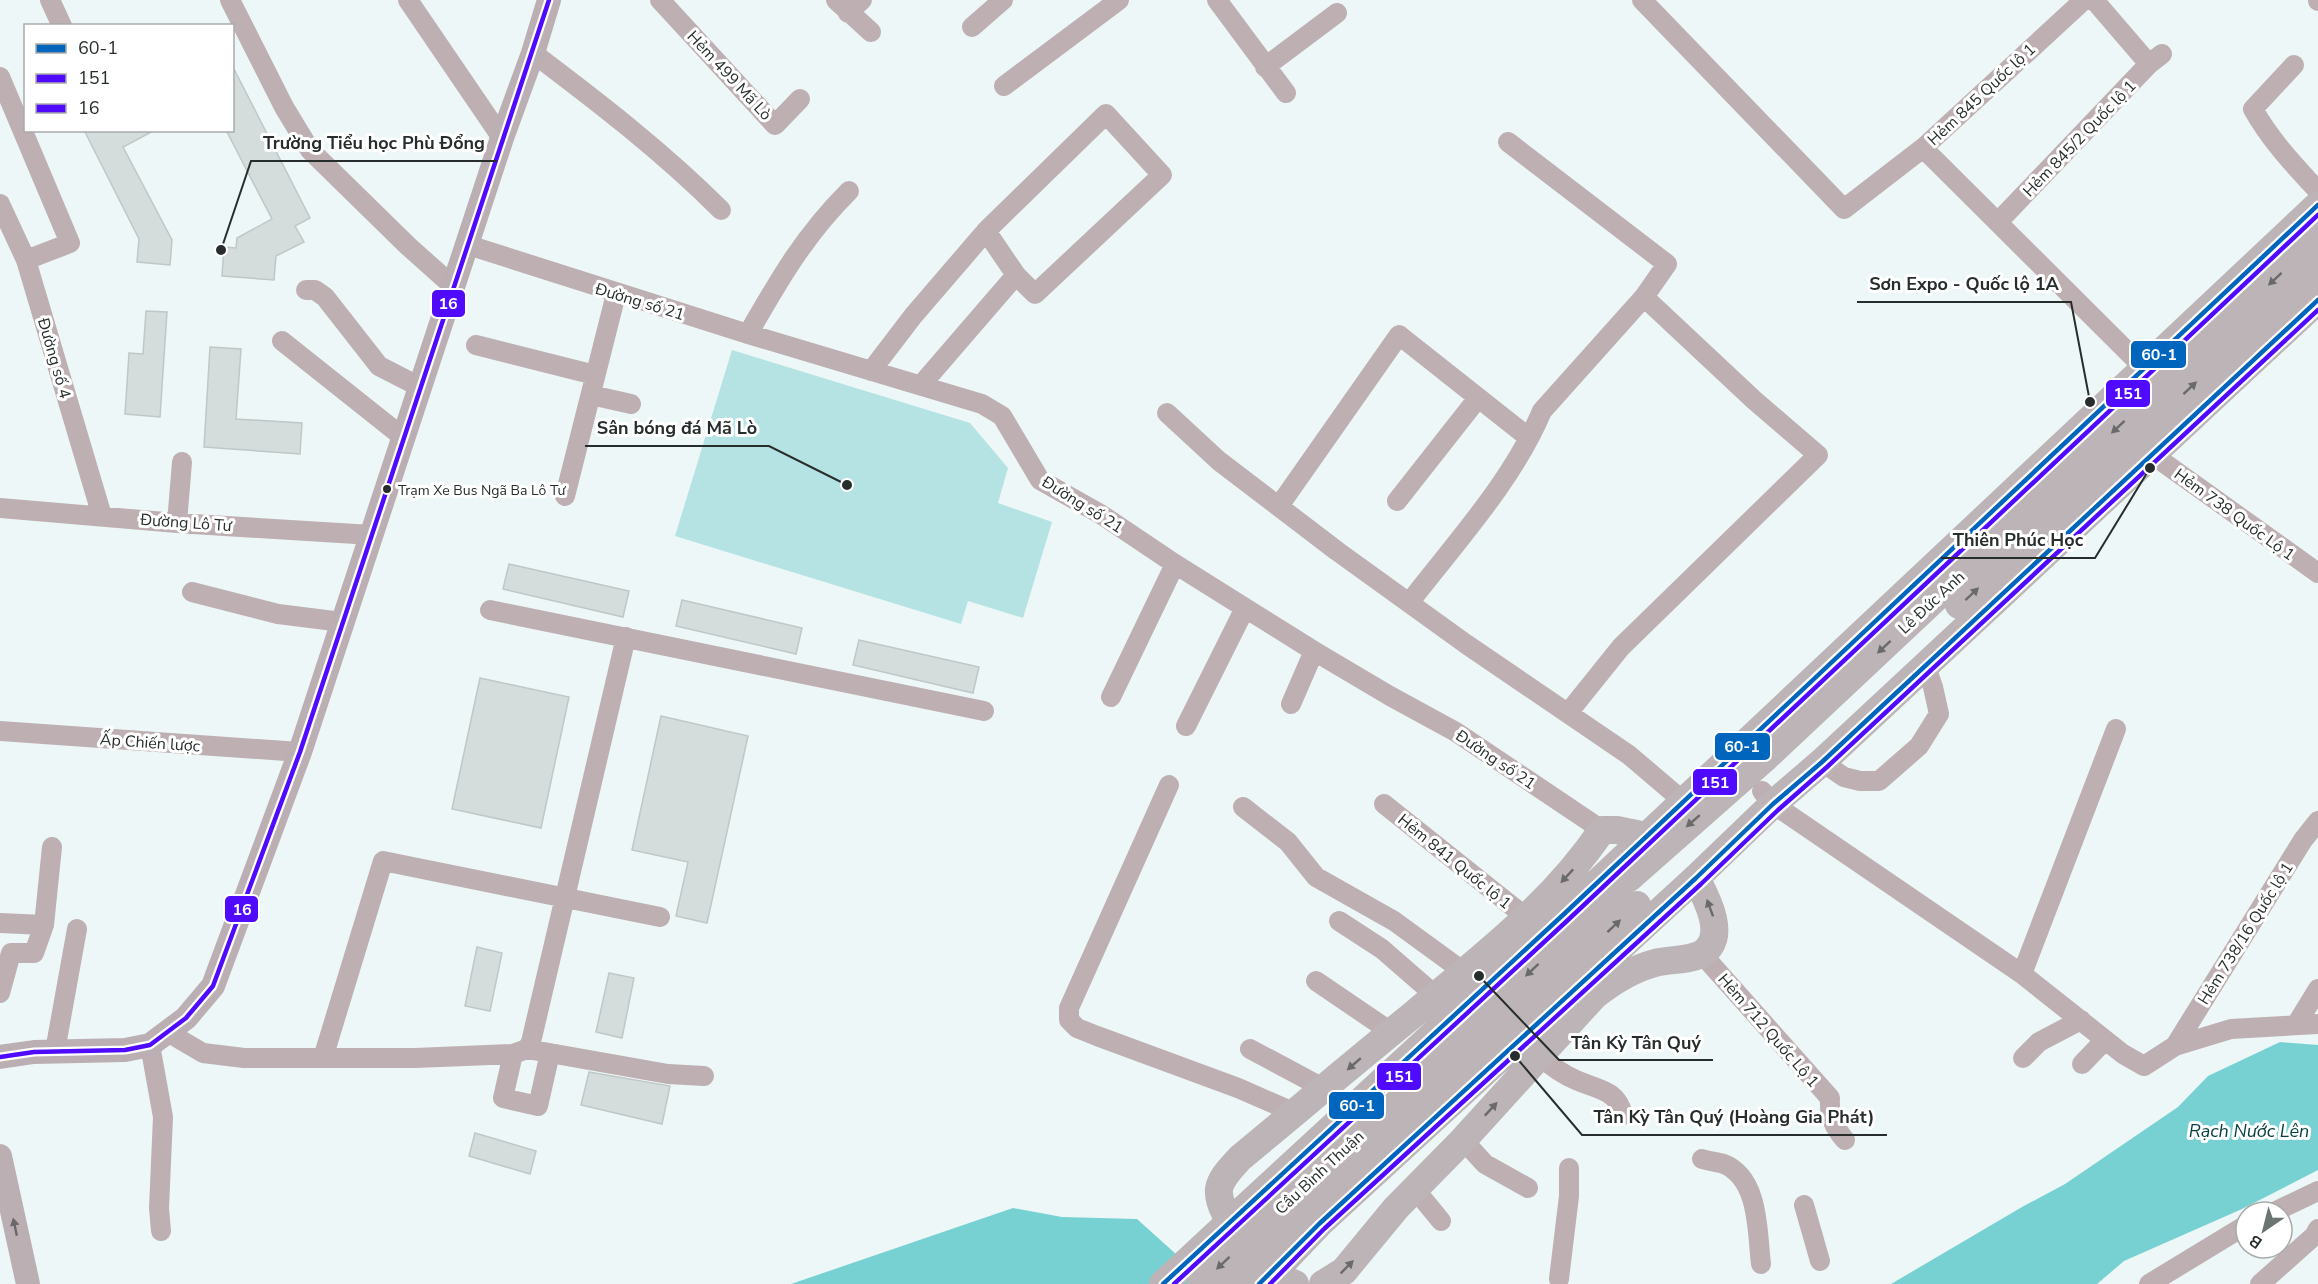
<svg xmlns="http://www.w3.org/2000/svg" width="2318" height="1284" viewBox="0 0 2318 1284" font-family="'Nunito Sans',sans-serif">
<rect width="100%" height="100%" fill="#edf7f7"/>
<path fill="#b5e3e3" d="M732,350L970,423L1008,468L998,503L1052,522L1023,618L968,601L961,624L675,536Z"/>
<path fill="#77d1d3" d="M2280,1042L2318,1045V1170L2242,1209L2124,1261L2097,1284H1891L2022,1207L2065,1184L2178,1107L2208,1076Z
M1013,1208L1062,1217L1137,1219L1177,1255L1244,1284H791Z"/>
<path fill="#d5dcdc" stroke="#bfc7c7" stroke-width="1.5" d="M232,65L310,218L295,226L304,242L276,256L274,280L222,276L224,247L236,248L237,238L272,219L226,130H232Z
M84,130H155L123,147L172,240L170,265L137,262L139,239Z
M146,311L167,312L160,417L125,414L129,353L143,354Z
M210,347L241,349L236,419L302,423L300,454L204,447Z
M509,564L629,591L623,617L503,589Z
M682,600L802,628L796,654L676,626Z
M859,640L979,667L973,693L853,665Z
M480,678L569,697L541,828L452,809Z
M661,716L748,736L707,923L676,916L688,862L632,850Z
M477,947L502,953L490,1011L465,1006Z
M609,973L634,978L622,1038L596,1032Z
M589,1072L670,1086L662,1124L581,1105Z
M475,1133L536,1151L530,1174L469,1156Z"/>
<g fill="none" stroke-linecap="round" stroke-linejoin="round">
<path stroke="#beafb2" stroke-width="20" d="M50,0L62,26
M230,0L284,107L310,150L408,246L454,287
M408,0L502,138
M660,0L775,125L800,99
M836,0L871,32
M1217,0L1286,93
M1642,0L1844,209L1923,148
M2084,0L1923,148L2144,368
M2094,0L2149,64
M2318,0V1
M848,13L862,0
M972,27L1003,0
M533,53C598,102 663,152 721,210
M2294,65L2253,109C2271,141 2294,165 2318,191
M1265,67L1337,13
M0,77L70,243L26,260
M1004,86L1119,0
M0,204L26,260L102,516
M1998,222L2149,64L2162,54
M468,245L748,334L982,404L1002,416L1040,480L1102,515L1175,564L1314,651L1390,696L1456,732L1602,830
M306,290H315L325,297L379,366L420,387
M748,334C779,280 804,236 849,191
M282,341L404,438
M476,345L595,375
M871,371L913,316L986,231L1106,114L1162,175L1035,294L1016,275L986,231
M922,384L1016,275
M591,395L631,404
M1167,413L1219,461L1337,551L1466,644L1629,755L1683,801
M2144,445L2153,455L2318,573
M565,496L616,294
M1397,501L1478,398
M1279,506L1399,335L1529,438
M0,508L177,523L372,535
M177,523L182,462
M192,592L278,614L342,622
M1409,603C1455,543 1512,482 1542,411L1644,297L1667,264L1508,142
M490,610L984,711
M1111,697L1175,564
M1291,704L1314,651
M1568,713L1621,647L1818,455L1754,400L1644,297
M1186,726L1245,608
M0,731L300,752
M1822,762L1844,777L1860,781H1879L1919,746L1939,714L1933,687L1925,664
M1169,785L1069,1008V1020L1077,1028L1097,1036L1238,1088L1295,1113
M1762,791L1773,804L2022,974L2123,1054L2144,1066L2175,1046L2231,1029L2318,1024
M1384,804L1527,918
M1243,807L1288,842L1316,877L1394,921L1464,972
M1339,921L1382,949L1436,996
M0,923L44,925
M1702,954L1830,1098C1829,1116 1833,1126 1845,1140
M2022,974L2116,729
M1316,981L1391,1032
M0,993L11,953H34L44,925L52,847
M2296,1025L2318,989
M169,1033L203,1053L244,1058H415L513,1054L527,1049L531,1042L626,637
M150,1045L163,1117L159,1208L161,1231
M2175,1046L2303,840L2318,821
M527,1049L668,1074L704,1076
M1250,1049L1325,1089
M55,1051L77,929
M513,1054L503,1098L538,1106L550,1053
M1540,1056C1551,1066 1562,1074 1576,1080C1598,1090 1617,1089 1623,1115
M323,1058L383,861L660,917
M2023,1058L2039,1042L2081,1020
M2082,1064L2105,1040
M1463,1140L1485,1164L1528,1188
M1702,1159C1709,1161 1717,1162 1724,1164C1760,1179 1757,1233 1761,1264
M1414,1188L1441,1221
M1804,1205L1820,1261
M2274,1212L2318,1191
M1559,1279L1569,1196V1168
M2149,1284L2246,1225
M2260,1284L2314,1236L2318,1229"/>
<path stroke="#bcafb4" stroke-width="24" d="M0,1057L34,1052L125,1050L150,1045L186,1018L213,986L300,752L502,138L533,53L549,0
M0,1156L28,1284"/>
<path stroke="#bdb4b7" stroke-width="28" d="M1959,605L2318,269
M1629,878L1765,758L2318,239
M1235,1217L1564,914L2318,205
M1281,1264L1319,1224L1696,878L1773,804L1822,762L2318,300
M1295,1284C1270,1275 1216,1218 1219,1189C1221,1177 1232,1167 1240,1158C1298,1110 1356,1061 1415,1013C1482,957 1553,903 1602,830H1617L1646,836L1657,846
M1323,1284L1344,1271L1396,1208L1463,1140L1594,996C1613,981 1632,969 1655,963C1670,959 1688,961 1701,954C1729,939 1706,897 1696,878"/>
<path stroke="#bdb4b7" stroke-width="28" d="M1163,1284L1235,1217
M1201,1284L1620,886
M1236,1284L1637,905"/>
<defs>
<path id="bus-1" d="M1163,1284L1564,914L2318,205
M1259,1284L1319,1224L1696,878L1773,804L1822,762L2318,300"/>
<path id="bus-2" d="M1174,1284L1569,919L2318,215
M1270,1284L1324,1229L1701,884L1778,810L1827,767L2318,310"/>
<path id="bus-3" d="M0,1057L34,1052L125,1050L150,1045L186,1018L213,986L300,752L549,0"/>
</defs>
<use href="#bus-1" stroke="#fff" stroke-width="9"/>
<use href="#bus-2" stroke="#fff" stroke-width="9"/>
<use href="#bus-3" stroke="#fff" stroke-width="9"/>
<use href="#bus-1" stroke="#0065bd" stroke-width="4.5"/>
<use href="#bus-2" stroke="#4f0aff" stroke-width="4.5"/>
<use href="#bus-3" stroke="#4f0aff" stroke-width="4.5"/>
</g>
<defs><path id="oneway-solid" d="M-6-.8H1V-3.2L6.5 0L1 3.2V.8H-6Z" transform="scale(1.5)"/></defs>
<g fill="#6a6a6b">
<use href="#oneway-solid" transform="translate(2275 279) rotate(137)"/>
<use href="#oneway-solid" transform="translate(2190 388) rotate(-43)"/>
<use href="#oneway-solid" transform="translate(2118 427) rotate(137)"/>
<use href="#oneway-solid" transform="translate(1972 594) rotate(-43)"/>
<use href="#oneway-solid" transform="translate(1884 647) rotate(137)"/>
<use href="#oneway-solid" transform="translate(1693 821) rotate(139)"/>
<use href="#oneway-solid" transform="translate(1567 876) rotate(133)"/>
<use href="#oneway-solid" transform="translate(1710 908) rotate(-110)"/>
<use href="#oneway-solid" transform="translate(1614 926) rotate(-43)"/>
<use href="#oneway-solid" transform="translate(1532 970) rotate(137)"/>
<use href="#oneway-solid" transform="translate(1354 1064) rotate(139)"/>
<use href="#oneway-solid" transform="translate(1491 1109) rotate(-47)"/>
<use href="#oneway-solid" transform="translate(1223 1263) rotate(137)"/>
<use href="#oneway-solid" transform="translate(1347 1267) rotate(-45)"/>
</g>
<use fill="#6a686a" href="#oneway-solid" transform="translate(15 1227) rotate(-102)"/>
<circle fill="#272d2d" stroke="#fff" stroke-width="2" cx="387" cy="489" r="5"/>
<g text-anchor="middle" stroke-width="6" stroke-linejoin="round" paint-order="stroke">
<g font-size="14" fill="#272d2d" stroke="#fff" text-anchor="start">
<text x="398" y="495">Trạm Xe Bus Ngã Ba Lô Tư</text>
</g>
<g font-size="16" fill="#272d2d" stroke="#fff">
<text transform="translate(730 75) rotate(47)" y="6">Hẻm 499 Mã Lò</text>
<text transform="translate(1981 94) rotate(-43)" y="6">Hẻm 845 Quốc lộ 1</text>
<text transform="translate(2079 138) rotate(-46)" y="6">Hẻm 845/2 Quốc lộ 1</text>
<text transform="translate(640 301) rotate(17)" y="6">Đường số 21</text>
<text transform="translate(55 358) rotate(74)" y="6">Đường số 4</text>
<text transform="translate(1083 504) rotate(32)" y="6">Đường số 21</text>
<text transform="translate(2235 514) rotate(36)" y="6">Hẻm 738 Quốc Lộ 1</text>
<text transform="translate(186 522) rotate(4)" y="6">Đường Lô Tư</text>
<text transform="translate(1931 602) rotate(-43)" y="6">Lê Đức Anh</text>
<text transform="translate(150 742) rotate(4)" y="6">Ấp Chiến lược</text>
<text transform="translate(1496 759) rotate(34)" y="6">Đường số 21</text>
<text transform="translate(1455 861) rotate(39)" y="6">Hẻm 841 Quốc lộ 1</text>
<text transform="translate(2245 933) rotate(-58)" y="6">Hẻm 738/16 Quốc lộ 1</text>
<text transform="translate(1769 1030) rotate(49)" y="6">Hẻm 712 Quốc Lộ 1</text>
<text transform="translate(1319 1172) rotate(-43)" y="6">Cầu Bình Thuận</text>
</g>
<g font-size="18" font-style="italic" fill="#043f40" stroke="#fff">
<text x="2249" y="1137">Rạch Nước Lên</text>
</g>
</g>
<path fill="none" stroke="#272d2d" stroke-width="2" d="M221 250L251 161H497M2090 402L2071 302H1857M847 485L769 446H585M2150 468L2095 558H1941M1479 976L1559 1060H1713M1515 1056L1582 1135H1887"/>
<g fill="#272d2d" stroke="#fff" stroke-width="2">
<circle cx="221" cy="250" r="6"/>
<circle cx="2090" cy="402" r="6"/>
<circle cx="847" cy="485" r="6"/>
<circle cx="2150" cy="468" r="6"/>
<circle cx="1479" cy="976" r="6"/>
<circle cx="1515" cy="1056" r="6"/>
</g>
<g font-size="18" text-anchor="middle" font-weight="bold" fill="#272d2d" stroke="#fff" stroke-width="6" stroke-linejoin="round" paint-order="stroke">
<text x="374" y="149">Trường Tiểu học Phù Đổng</text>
<text x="1964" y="290">Sơn Expo - Quốc lộ 1A</text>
<text x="677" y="434">Sân bóng đá Mã Lò</text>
<text x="2018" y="546">Thiên Phúc Học</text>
<text x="1636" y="1049">Tân Kỳ Tân Quý</text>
<text x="1734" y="1123">Tân Kỳ Tân Quý (Hoàng Gia Phát)</text>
</g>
<g stroke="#fff" stroke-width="2">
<rect x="431" y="289" width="35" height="29" rx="6" fill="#4f0aff"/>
<rect x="2130" y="340" width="57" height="29" rx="6" fill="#0065bd"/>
<rect x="2105" y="379" width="46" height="29" rx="6" fill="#4f0aff"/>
<rect x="1714" y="732" width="57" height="29" rx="6" fill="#0065bd"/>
<rect x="1692" y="768" width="46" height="28" rx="6" fill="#4f0aff"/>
<rect x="224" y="895" width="35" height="28" rx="6" fill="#4f0aff"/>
<rect x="1376" y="1062" width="46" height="29" rx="6" fill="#4f0aff"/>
<rect x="1328" y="1091" width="57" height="29" rx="6" fill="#0065bd"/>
</g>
<g font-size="16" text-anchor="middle" font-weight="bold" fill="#fff">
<text x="448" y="309">16</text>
<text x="2159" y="360">60-1</text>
<text x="2128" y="399">151</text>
<text x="1742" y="752">60-1</text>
<text x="1715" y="788">151</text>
<text x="242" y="915">16</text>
<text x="1399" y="1082">151</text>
<text x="1357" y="1111">60-1</text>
</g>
<rect x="24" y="24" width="210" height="108" fill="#ffffff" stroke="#a9abab" stroke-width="1.5"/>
<rect x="36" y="44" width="30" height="9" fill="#0065bd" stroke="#a9abab" stroke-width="1.5"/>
<text x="78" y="54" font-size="18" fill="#272d2d">60-1</text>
<rect x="36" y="74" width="30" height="9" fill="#4f0aff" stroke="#a9abab" stroke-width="1.5"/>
<text x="78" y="84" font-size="18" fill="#272d2d">151</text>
<rect x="36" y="104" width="30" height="9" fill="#4f0aff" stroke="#a9abab" stroke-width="1.5"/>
<text x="78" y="114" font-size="18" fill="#272d2d">16</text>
<g transform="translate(2264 1230) rotate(215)"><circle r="28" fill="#ffffff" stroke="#a9abab" stroke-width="1.5"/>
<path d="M0-4.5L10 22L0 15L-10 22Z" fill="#6c7474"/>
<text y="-9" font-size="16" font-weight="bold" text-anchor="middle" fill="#272d2d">B</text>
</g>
</svg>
